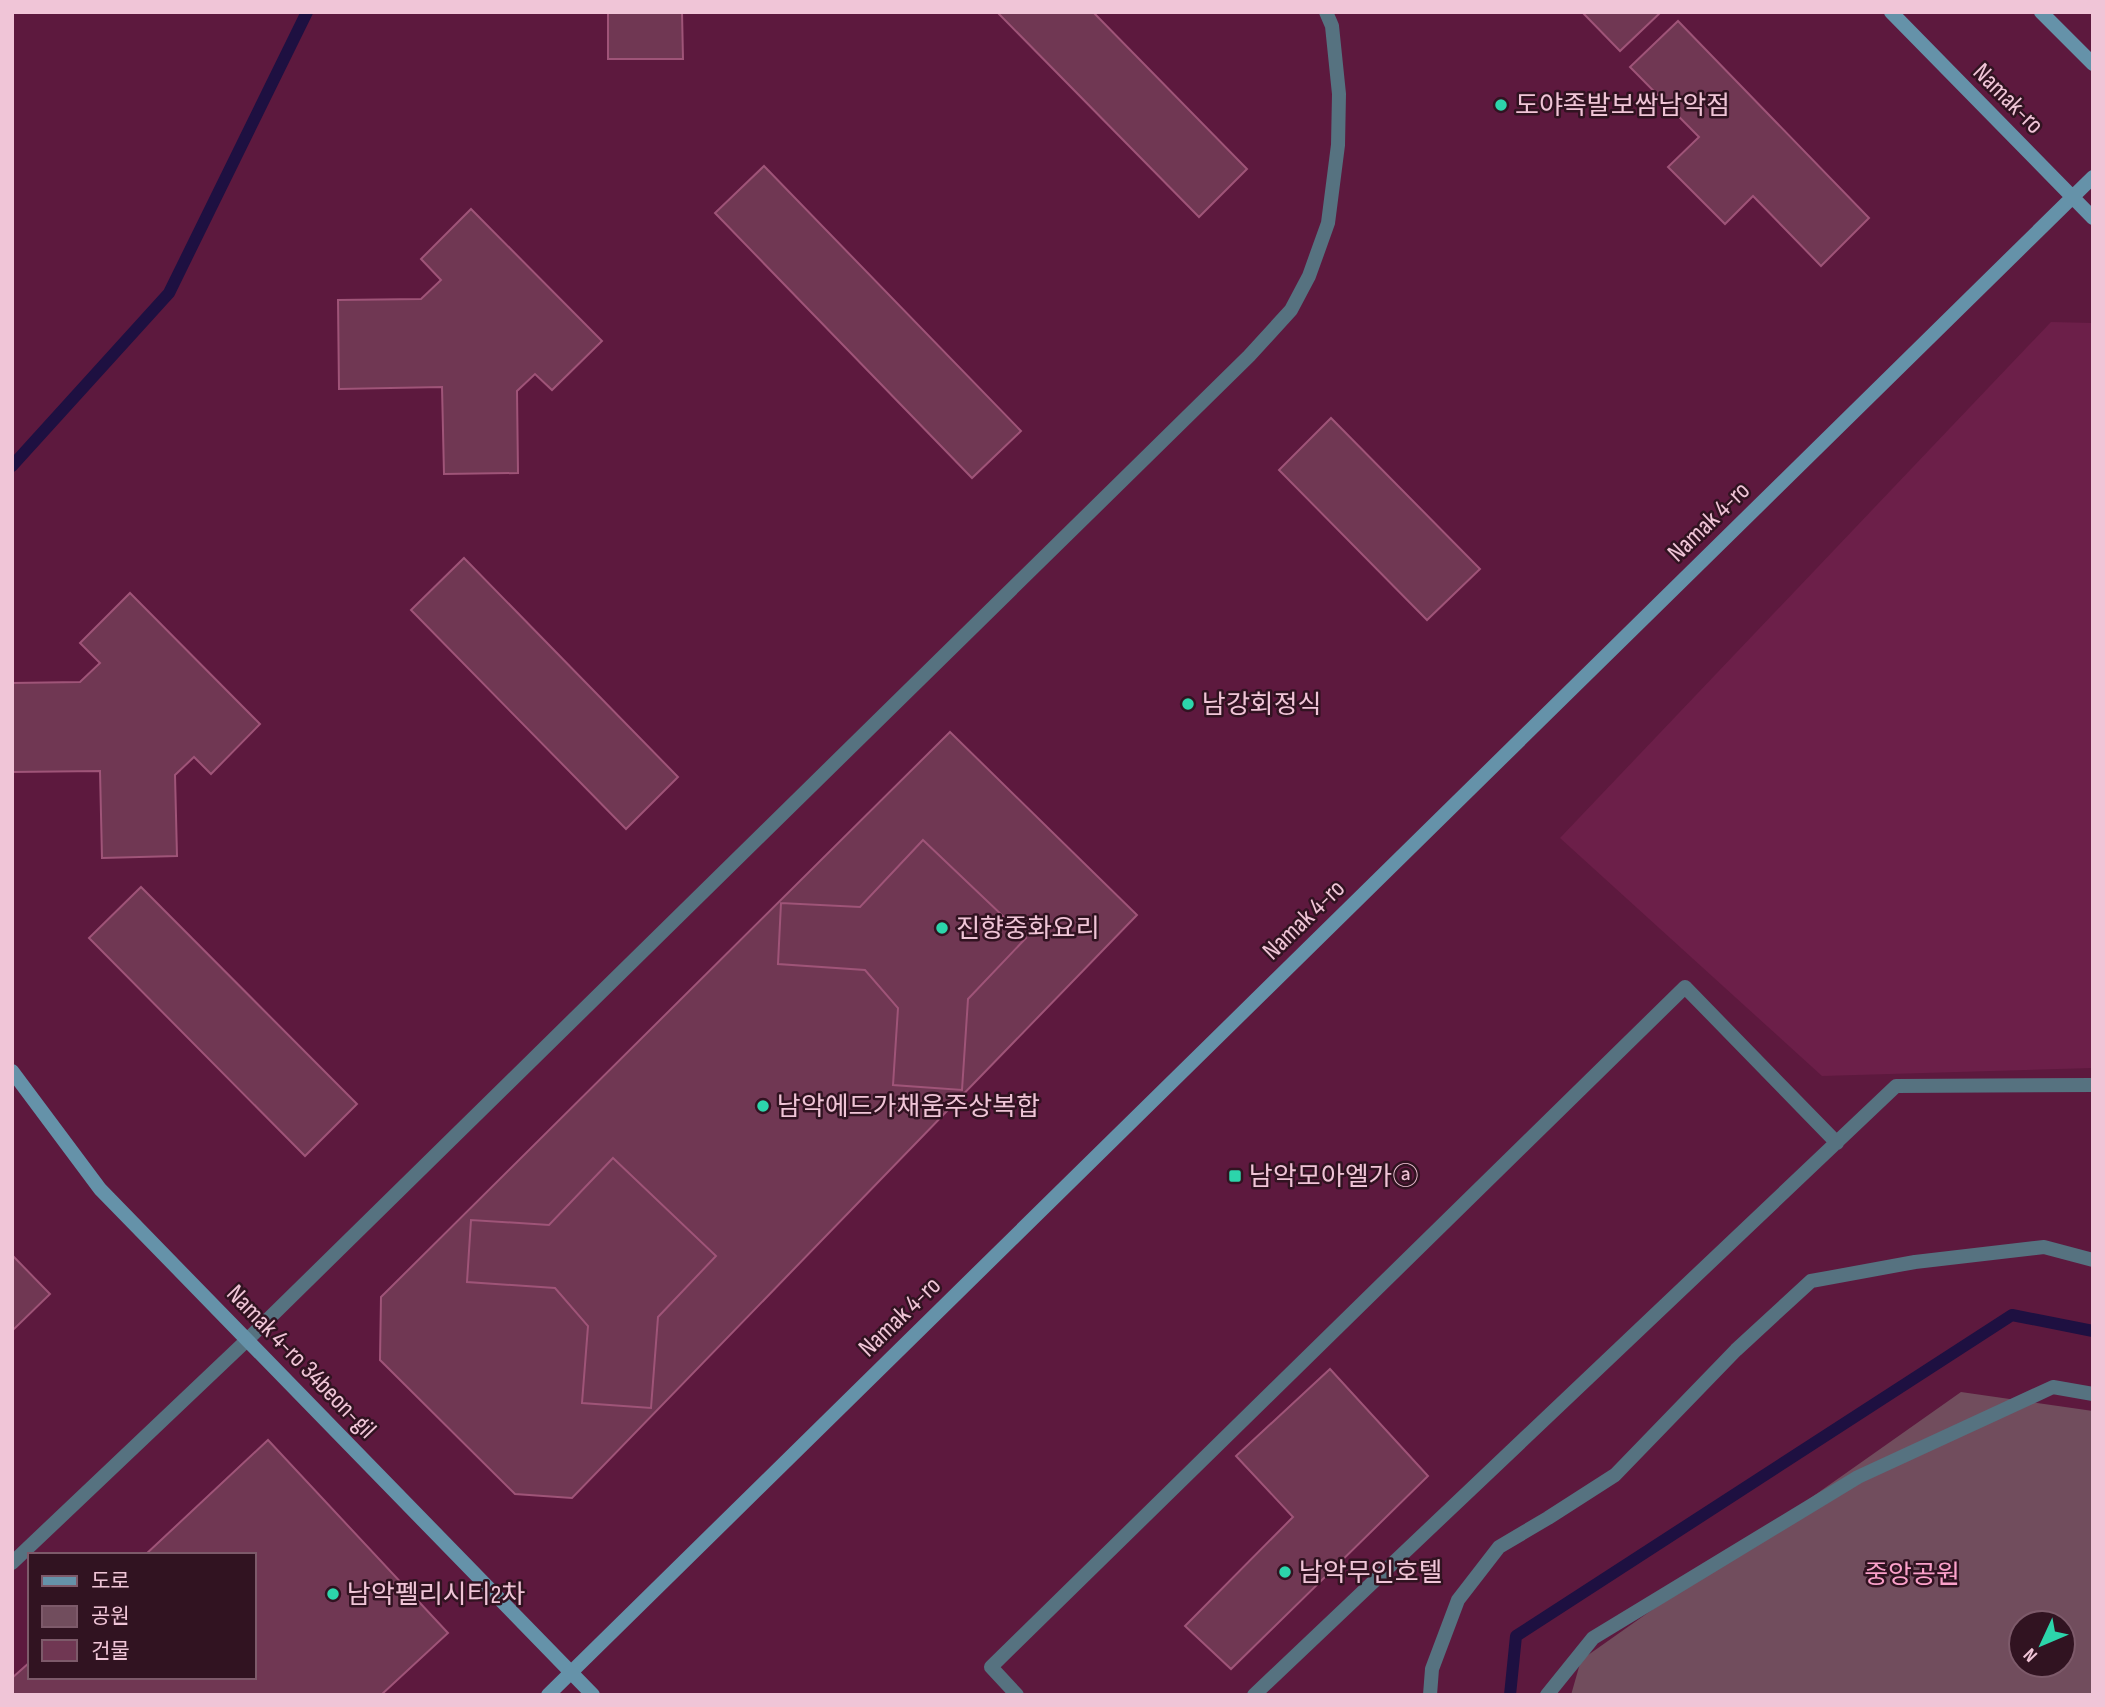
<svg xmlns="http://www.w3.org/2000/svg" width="2105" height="1707" viewBox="0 0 2105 1707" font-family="'Sofia Sans Condensed','Noto Sans KR',sans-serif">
<rect width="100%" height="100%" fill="#5d193e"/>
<path fill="#6c1f49" d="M2051,322L2093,323V1068L1822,1076L1560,838Z"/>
<path fill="#714d5d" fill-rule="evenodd" d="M1961,1392L2093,1411V1695H1571L1581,1660ZM2021,1623H2063V1665H2021Z"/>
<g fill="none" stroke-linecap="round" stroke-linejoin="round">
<path stroke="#1e1041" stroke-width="12" d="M12,466L169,293L307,12
M1510,1695L1516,1636L2012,1315L2093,1331"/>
</g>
<path fill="#703753" stroke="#9f5478" stroke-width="2" d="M608,12H682L683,59H608Z
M997,12H1093L1247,169L1199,217Z
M1582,12H1661L1620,51Z
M1678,21L1869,218L1821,266L1753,196L1725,224L1668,167L1699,137L1630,67Z
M764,166L1021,431L972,478L715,213Z
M471,209L602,341L552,390L535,374L517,391L518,473L444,474L442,387L339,389L338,300L421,299L441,280L421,259Z
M1331,418L1480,569L1427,620L1279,470Z
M464,558L678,777L626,829L411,610Z
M130,593L260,724L211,774L194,757L175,775L177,856L102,858L100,771L12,772V683L80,682L100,663L80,643Z
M950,732L1137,915L572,1498L515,1494L380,1360L381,1297Z
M923,840L1026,938L968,999L962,1090L893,1085L898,1008L865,970L778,964L781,903L860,907Z
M141,887L357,1104L305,1156L89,938Z
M613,1158L716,1256L658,1317L651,1408L582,1403L588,1326L555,1288L467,1282L471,1220L549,1225Z
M12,1255L50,1294L12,1331Z
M1330,1369L1428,1476L1231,1669L1185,1626L1293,1517L1236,1456Z
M268,1440L448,1633L381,1695H12V1678L30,1662V1677H254V1555H145Z"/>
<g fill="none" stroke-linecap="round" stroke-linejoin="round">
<path stroke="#567280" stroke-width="14" d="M12,1563L247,1340L1249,356L1291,310L1309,276L1328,223L1338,145L1339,94L1332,26L1326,12
M1017,1695L991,1667L1685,987L1837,1143
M1254,1695L1896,1086L2093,1085
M1430,1695L1432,1669L1458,1600L1499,1547L1548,1518L1615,1475L1736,1350L1811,1281L1915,1262L2044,1247L2093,1260
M1547,1695L1593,1638L1858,1477L2053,1387L2093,1394"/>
<path stroke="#6592a9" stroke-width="14" d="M1891,12L2093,218
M2041,12L2093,64
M12,1071L100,1189L593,1695
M548,1695L2093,177"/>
</g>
<g fill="#2cd5ab" stroke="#311321" stroke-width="2.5">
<circle cx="1501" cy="105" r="7"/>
<circle cx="1188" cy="704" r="7"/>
<circle cx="942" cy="928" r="7"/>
<circle cx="763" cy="1106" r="7"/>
<rect x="1228" y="1169" width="14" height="14" rx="3.5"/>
<circle cx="1285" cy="1572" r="7"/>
<circle cx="333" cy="1594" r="7"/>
</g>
<g text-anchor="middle" stroke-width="5" stroke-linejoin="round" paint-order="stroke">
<g font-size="26" fill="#f0c5d7" stroke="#311321">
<text transform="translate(2009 98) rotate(45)" y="9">Namak-ro</text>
<text transform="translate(1708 521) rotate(-44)" y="9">Namak 4-ro</text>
<text transform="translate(1303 919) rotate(-44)" y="9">Namak 4-ro</text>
<text transform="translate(899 1316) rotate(-44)" y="9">Namak 4-ro</text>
<text transform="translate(302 1361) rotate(46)" y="9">Namak 4-ro 34beon-gil</text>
</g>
<g font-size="26" fill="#f0c5d7" stroke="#311321" text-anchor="start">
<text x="1515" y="114">도야족발보쌈남악점</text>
<text x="1202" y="713">남강회정식</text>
<text x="956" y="937">진향중화요리</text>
<text x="777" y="1115">남악에드가채움주상복합</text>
<text x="1249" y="1185">남악모아엘가ⓐ</text>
<text x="1299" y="1581">남악무인호텔</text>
<text x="347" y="1603">남악펠리시티2차</text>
</g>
<g font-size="26" fill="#fba1ca" stroke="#311321">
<text x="1912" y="1583">중앙공원</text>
</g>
</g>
<rect width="2105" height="1707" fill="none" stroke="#f0c5d7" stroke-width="28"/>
<rect x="28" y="1553" width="228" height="126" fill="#311321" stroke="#7d5a6a" stroke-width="2"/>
<rect x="42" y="1576" width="35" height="10" fill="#6592a9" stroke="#7d5a6a" stroke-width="2"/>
<text x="91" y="1588" font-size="21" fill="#f0c5d7">도로</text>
<rect x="42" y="1606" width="35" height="21" fill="#714d5d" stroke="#7d5a6a" stroke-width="2"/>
<text x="91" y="1623" font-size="21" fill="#f0c5d7">공원</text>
<rect x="42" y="1640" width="35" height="21" fill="#703753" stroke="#7d5a6a" stroke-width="2"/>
<text x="91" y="1658" font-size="21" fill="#f0c5d7">건물</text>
<g transform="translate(2042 1644) rotate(226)"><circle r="33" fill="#311321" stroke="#7d5a6a" stroke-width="2"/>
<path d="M0-5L12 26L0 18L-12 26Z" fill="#2cd5ab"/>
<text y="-10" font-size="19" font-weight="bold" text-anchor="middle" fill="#f0c5d7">N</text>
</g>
</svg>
